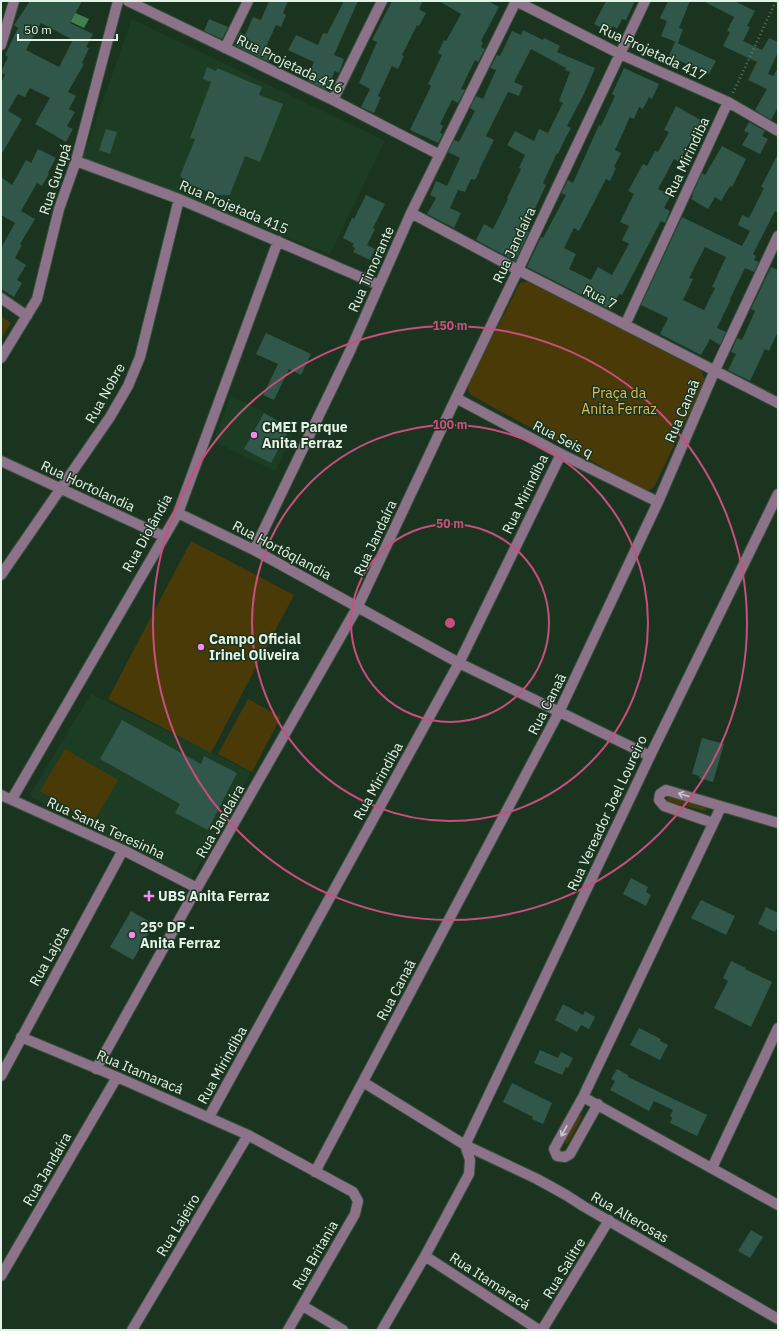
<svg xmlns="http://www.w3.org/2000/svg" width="779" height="1331" viewBox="0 0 779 1331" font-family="'IBM Plex Sans',sans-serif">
<rect width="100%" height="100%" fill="#1a341f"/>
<path fill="#1c3d23" d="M132,19L385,141L330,254L82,159Z
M231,396L296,428L275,471L213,441Z
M91,694L251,772L191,879L29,796Z"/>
<path fill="#4a3a08" d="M528,281L701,370L705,381L654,487L650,490H644L471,395L468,390V384L520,283Z
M1,316L11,323L1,339Z
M191,541L294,595L211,753L108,699Z
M248,699L281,717L252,772L218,754Z
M65,749L118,780L93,823L40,791Z
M669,796L706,807V810L705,811L667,801V797Z
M578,1115H581L582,1117L568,1143L567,1144L564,1141Z"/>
<path fill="#3f804e" d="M73,12L89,19L84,28L69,21Z"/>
<path fill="#30574a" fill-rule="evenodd" d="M30,1H82L70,23L93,34L86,47L89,48L82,63L84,64L68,92L76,96L69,109L75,112L67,126L73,129L66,142L35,124L50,98L30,88L25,97L18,94L8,111L22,119L1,155V83L5,75L1,72L8,57L5,55L18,28L14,25ZM41,23L73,40L59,67L26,50Z
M269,1H288L283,13L286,15L281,27L276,25L265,49L273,53L269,62L234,45L240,32L245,35L253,17L261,20Z
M344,1H358L334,55L344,59L339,73L335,71L326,90L308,81L310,77L308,76L314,62L288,50L296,35L318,45L323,33L327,34Z
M392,1H423L419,9L426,13L419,26L417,25L402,55L404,56L398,69L392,66L378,96L381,97L374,113L361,107L370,89L359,83L377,42L372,40Z
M439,1H488L499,7L481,41L483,43L481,47L485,49L478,62L475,60L461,89L465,90L458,103L452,100L440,124L443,126L440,133L443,134L438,143L410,130L431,86L428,84L442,55L438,53L444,40L446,41L461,14Z
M606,1H635L626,20L622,19L617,29L613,26L609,32L594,24Z
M668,1H690L679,28L683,29L678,43L661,36L667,21L660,18Z
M703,1H734L755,11L747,26L750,27L743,41L762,50L769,38L778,42V52L768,74L773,76L778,68V107L771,120L755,110L767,89L748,80L757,62L723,46L730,32L727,31L734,17Z
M209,19L228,27L222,39L204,31Z
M523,30L543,40L544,38L560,46L557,52L595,68L584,94L567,126L571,128L565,139L558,154L557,153L543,183L546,185L525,230L529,232L515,261L476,240L484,224L493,229L508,199L507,198L521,169L519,168L525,155L507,145L515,131L534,141L539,129L548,133L563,103L559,101L570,72L565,70L566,68L531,49L514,82L523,86L519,96L508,92L486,136L494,140L479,170H480L475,180L471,179L465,192L458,190L450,208L461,213L454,228L427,214L436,198L430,195L436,181L447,186L460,158L448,152L454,140L459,142L475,111L470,108L476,96L483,99L496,70L490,68L497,55L500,56L512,31L521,35Z
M675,42L716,61L709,74L669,56Z
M207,67L216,71L217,68L262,87L259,95L283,104L260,162L245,156L230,195H217L189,184L180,176L195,139L190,138L211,82L203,79Z
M624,68L659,84L652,99L649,97L643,109L639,107L634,119L630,117L615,150L621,153L614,167L616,168L610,181L606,179L579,231L574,228L564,248L576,254L569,269L591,280L598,267L612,275L629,244L622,240L629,226L620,222L634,194L628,191L643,164L647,166L655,151L658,152L669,132L664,130L676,106L704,122L696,135L694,134L679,162L674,159L658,189L671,195L664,208L670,211L665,223L661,221L622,295L619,294L611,310L527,267L541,237L543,238L566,195L561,193L568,180L573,183L599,125L601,126L615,96L612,94Z
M749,122L765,131L762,136L768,139L760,154L742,145L749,133L744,131Z
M106,129L117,132L110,154L99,150Z
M722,146L746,159L732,187L730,186L721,201L715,197L708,209L691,199L693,196L692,195L702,173L705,175Z
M38,149L56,158L48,173L49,174L42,186L37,183L21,211L35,219L20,244L22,245L15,258L26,265L17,280L22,283L14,297L1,289V248L15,223L1,215V177L12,185L26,160L31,163Z
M778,154V213L775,211L753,254L756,256L754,260L759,262L754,272L745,268L730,299H731L717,328L726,332L720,345L710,339L701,355L660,334L668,318L641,305L682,217L742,246L750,231L738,225L742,215L749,218L764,188L761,187ZM705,247L726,257L712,287L715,288L704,310L683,300L693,279L689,278Z
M366,195L385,204L373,228L375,229L367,245L375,249L370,260L353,252L355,248L352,246L354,244L343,238L352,218L354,219Z
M771,267L778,270V331L769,351L765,349L750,381L728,370L736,354L731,352L737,338L742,340L755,311L751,309Z
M266,333L311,354L301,375L289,369L274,400L263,395L278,364L256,354Z
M264,413L290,428L271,463L244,449Z
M122,720L201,764L204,756L237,773L208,830L175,813L180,804L100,759Z
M702,738L724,744L713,782L699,778V776L692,774Z
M631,878L648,887L646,892L651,895L646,906L623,894Z
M701,900L735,916L726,935L691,918Z
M766,907L778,913V926L775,932L758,924Z
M131,911L154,924L133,960L110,947Z
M731,961L746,968L745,969L772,982L751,1027L714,1008L728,981L723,978Z
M563,1004L583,1015L585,1011L595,1017L589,1029L581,1025L577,1032L555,1020Z
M639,1028L661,1039L660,1041L668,1045L660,1060L630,1045Z
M540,1050L558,1058L561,1052L573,1058L568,1068L566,1067L562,1075L534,1063Z
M617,1069L628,1075V1077L707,1115L697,1136L670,1123L672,1118L670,1116L673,1110L654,1101L649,1111L610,1090L615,1081L611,1079Z
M512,1083L552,1103L543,1124L532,1119L533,1117L503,1102Z
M751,1230L763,1237L750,1258L738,1251Z"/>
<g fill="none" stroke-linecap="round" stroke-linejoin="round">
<defs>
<path id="minor" d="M128,1L333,100L440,155
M516,1L620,54L728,102L778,131
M1,45L14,1
M225,48L248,1
M333,100L382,1
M76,161L179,199L379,285
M411,213L518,270L778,403
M1,298L27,316
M625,325L728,102
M1,358L37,299L59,209L76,161L118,1
M456,398L561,454L658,502
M1,461L163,536
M178,513L254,550L459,663L650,756
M254,550L350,351L411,213L516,1
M1,575L110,417L128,386L140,357L179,199
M1,795L123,850L197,888
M12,799L178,513L278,241
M713,823L664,806L659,800L660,794L666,790L778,823
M21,1037L117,1077L248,1135L353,1192L358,1201L355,1214L288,1330
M96,1069L197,888L358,606L456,398L518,270L645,1
M1,1076L123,850
M363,1082L465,1145L537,1179L566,1195L583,1206L778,1319
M583,1097L778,1205
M598,1104L570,1154L565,1157L557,1156L554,1149L583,1097L721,807
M209,1117L459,663L561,454
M712,1168L778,1028
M315,1172L559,712L658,502L715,370L778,236
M425,1256L539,1330
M1,1276L117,1077
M303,1306L343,1330
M132,1330L248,1135
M382,1330L425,1256L469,1174L470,1160L465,1145L650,756L778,494
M542,1330L609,1220"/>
</defs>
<use href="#minor" stroke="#364f3b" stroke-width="12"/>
<path stroke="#617765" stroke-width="2.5" stroke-dasharray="1 3" stroke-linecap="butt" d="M733,93L776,1"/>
<use href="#minor" stroke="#8c738a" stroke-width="10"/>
</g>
<defs><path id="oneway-shaft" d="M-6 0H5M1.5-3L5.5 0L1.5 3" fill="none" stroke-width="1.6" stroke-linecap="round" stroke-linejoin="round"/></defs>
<g stroke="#c8ccc9">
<use href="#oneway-shaft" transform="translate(684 795) rotate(-162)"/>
<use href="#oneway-shaft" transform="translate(564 1131) rotate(119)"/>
</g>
<g fill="none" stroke="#ca4e7d" stroke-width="2">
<circle cx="450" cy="623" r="99"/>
<circle cx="450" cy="623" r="198"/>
<circle cx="450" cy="623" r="297"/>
</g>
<g fill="#f589ef" stroke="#1a341f" stroke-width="1.5">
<circle cx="254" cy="435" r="4"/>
<circle cx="201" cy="647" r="4"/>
<path d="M147 890h4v4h4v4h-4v4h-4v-4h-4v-4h4z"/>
<circle cx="132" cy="935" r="4"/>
</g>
<g text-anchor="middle" stroke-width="3" stroke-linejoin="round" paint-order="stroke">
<g font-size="14" fill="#e2f2e4" stroke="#1a341f">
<text transform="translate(653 52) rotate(25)" y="5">Rua Projetada 417</text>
<text transform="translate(290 64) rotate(26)" y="5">Rua Projetada 416</text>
<text transform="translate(687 157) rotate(-65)" y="5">Rua Mirindiba</text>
<text transform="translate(55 179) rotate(-72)" y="5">Rua Gurupá</text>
<text transform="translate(234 207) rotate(23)" y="5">Rua Projetada 415</text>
<text transform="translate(514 245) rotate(-65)" y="5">Rua Jandaíra</text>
<text transform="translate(371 269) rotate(-66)" y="5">Rua Timorante</text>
<text transform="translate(600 297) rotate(27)" y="5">Rua 7</text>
<text transform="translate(105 393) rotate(-61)" y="5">Rua Nobre</text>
<text transform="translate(682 411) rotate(-67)" y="5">Rua Canaã</text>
<text transform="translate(563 439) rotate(27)" y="5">Rua Seis q</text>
<text transform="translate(88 486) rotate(25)" y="5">Rua Hortolandia</text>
<text transform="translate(525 494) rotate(-64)" y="5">Rua Mirindiba</text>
<text transform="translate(147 533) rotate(-61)" y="5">Rua Diolândia</text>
<text transform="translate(375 538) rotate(-65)" y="5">Rua Jandaíra</text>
<text transform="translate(282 550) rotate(28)" y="5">Rua Hortôqlandia</text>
<text transform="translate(547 704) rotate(-63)" y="5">Rua Canaã</text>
<text transform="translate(378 781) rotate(-61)" y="5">Rua Mirindiba</text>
<text transform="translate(607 813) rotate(-65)" y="5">Rua Vereador Joel Loureiro</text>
<text transform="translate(220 821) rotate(-60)" y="5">Rua Jandaíra</text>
<text transform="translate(106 828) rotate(25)" y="5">Rua Santa Teresinha</text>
<text transform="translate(49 956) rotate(-61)" y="5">Rua Lajota</text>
<text transform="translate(396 990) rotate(-62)" y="5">Rua Canaã</text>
<text transform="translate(222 1065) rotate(-61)" y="5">Rua Mirindiba</text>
<text transform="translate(140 1072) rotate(23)" y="5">Rua Itamaracá</text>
<text transform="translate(47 1169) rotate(-60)" y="5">Rua Jandaíra</text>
<text transform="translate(630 1217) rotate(30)" y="5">Rua Alterosas</text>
<text transform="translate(178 1225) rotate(-59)" y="5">Rua Lajeiro</text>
<text transform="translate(315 1255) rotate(-60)" y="5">Rua Britania</text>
<text transform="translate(564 1268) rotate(-59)" y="5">Rua Salitre</text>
<text transform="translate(490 1281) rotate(33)" y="5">Rua Itamaracá</text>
</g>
<g font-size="14" fill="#e2bb4f" stroke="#1a341f">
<text x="619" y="398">Praça da<tspan x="619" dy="16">Anita Ferraz</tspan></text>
</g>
<g font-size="14" font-weight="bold" fill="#e2f2e4" stroke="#1a341f" text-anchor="start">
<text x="262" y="432">CMEI Parque<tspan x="262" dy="16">Anita Ferraz</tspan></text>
<text x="209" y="644">Campo Oficial<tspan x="209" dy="16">Irinel Oliveira</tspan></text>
<text x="158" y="901">UBS Anita Ferraz</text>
<text x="140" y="932">25° DP -<tspan x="140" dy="16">Anita Ferraz</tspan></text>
</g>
</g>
<circle cx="450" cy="623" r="6" fill="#ca4e7d" stroke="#1a341f" stroke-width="2"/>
<g font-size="12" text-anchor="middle" font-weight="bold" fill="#ca4e7d" stroke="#1a341f" stroke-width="3" stroke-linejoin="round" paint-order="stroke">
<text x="450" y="330">150 m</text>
<text x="450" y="429">100 m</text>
<text x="450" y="528">50 m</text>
</g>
<rect width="779" height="1331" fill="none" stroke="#e2f2e4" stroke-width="4"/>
<path d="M18 34v6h99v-6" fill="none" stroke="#e2f2e4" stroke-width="2"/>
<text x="24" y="34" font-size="12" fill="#e2f2e4" stroke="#1a341f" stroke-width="3" paint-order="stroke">50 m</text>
</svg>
